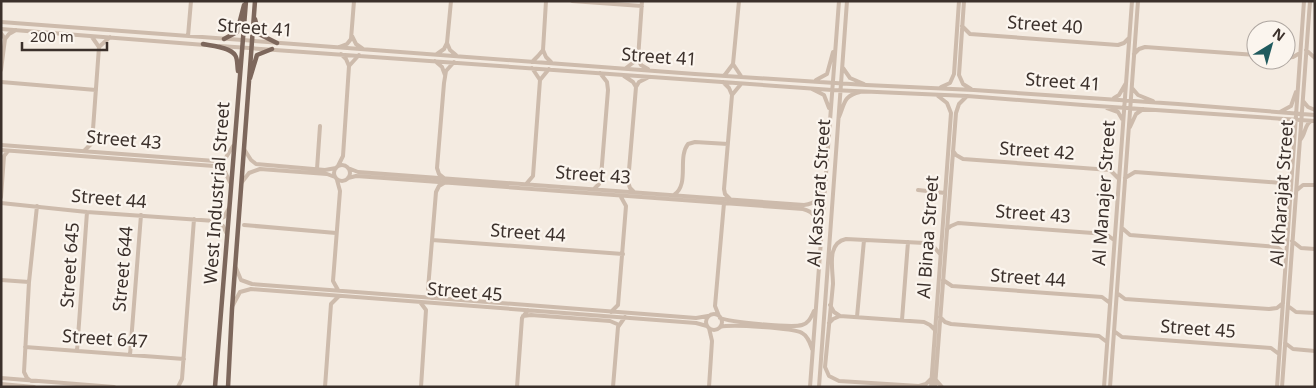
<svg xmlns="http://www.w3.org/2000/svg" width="1316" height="388" viewBox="0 0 1316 388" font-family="'Noto Sans',sans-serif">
<rect width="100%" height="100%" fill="#f4ebe1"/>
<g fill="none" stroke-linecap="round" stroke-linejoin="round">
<path stroke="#cdbbac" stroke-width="4" d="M572,1L642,6
M642,1L638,59L641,65L648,69
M964,1L959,75L963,84L971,89
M1,22L695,74L866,85L974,90L1178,104L1315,115
M962,26L970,34L1118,45L1124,43L1129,38
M1,29L205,45
M1,33L5,39L1,70
M188,36L191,1
M352,36L356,44L363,49
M5,39L9,34L16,30
M447,43L450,50L456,55
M220,46L832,90L967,96L1083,105L1315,121
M99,47L110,37
M339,47L347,44L351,39L354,1
M543,50L546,57L551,62
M1306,50L1315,58
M437,54L444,49L447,43L451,1
M1134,54L1139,49L1145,47L1256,55
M1286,58L1293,57L1300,53
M435,61L442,67L445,75
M532,62L538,56L543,50L546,1
M733,64L741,76
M349,66L359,55
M532,68L540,80
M626,68L638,59
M843,68L850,78L864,84
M624,76L633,82L636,87
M724,76L733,64L739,1
M816,80L827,74L833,52
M1,82L96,90
M723,82L729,88L732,95L724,189L725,194L730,199
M941,87L950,83L954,74L959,1
M1132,88L1138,95L1153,101
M812,89L824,95L829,108
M732,95L741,84
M1114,98L1119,95L1126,83
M1303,101L1308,107L1315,110
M1107,108L1118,112L1122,119
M1280,112L1291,106L1296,92
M839,117C845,103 843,96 860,92
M1279,119L1291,124L1293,128
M1130,127L1136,114L1143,109
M1300,140C1306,134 1304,125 1311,121
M1,145L215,161L225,159L233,146
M244,149L251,160L256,164L325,170L336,168
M1,150L214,166L224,170L231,184
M84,151L92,143L99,47L92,37
M953,151L956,155L963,159L1110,170L1118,178
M334 173a8 8 0 1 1 16 0a8 8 0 1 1-16 0Z
M338,166L343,156L349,66L346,59L341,54
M348,168L358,172L804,205C818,204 820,195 824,183
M317,169L320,126
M348,178L356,176L384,178L803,209C816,212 818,221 821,233
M444,178L439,174L437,168L444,83L446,71L454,62
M1125,178L1135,172L1282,183L1290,190
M337,180L340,191L333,281L338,290
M242,182L249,173L260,169L327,174L335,177
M527,183L533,176L540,80L549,69
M594,189L599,184L601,177L608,90L607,82L600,73
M918,190L945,193
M1297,190L1303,185H1315
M634,192L630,188L628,182L636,87L639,82L647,78
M674,195C690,184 677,158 688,144L695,142L728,144
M1,197L4,156L8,151
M1,203L87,212L215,221L223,226L227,234
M215,221L224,217L229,208
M244,225L336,233
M1122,228L1130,235L1277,247L1286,254
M947,229L951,226L958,223L1106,234L1114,240
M432,240L623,254
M1292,241L1301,248L1315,249
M236,268L241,280L252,284L696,318L708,316
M1,280L29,282
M943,280L952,286L1102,297L1110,303
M1117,293L1125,299L1269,309L1277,308L1283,303
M432,298L428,289L436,192L439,186L444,183
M420,302L426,310L421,387
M233,305L240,292L251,289L696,323L707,326
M830,305L834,312L840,316
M1288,306L1296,312L1315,313
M611,312L618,305L626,206L621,197
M706 322a8 8 0 1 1 16 0a8 8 0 1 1-16 0Z
M523,316L531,315L610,321L617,324
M719,316L715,306L724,203
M857,317L864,240
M940,317L945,322L951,324L1099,336L1107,342
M720,318C730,322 792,328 802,325C809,323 811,317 814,311
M902,320L908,242
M829,323L833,319L840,316L924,322L930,325L934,329
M720,327C731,324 794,328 802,333C808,336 810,343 812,349
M1114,331L1122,337L1271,348L1279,354
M1285,343L1293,349L1315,351
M25,347L184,359
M77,351L87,212
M130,355L141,215
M1,378L114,387
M931,379L926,384L919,386L839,381L829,376L825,367L833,284C833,269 826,243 846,239L925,243L934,247L940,254
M936,380L942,387
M31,381L27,378L24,372L29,282L37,206
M1,384L34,387
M178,387L182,379L194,219
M325,387L331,304L339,296
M517,387L522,318L528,310
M613,387L618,327L625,317
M709,387L712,341L709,328
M810,387L839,1
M819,387L847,1
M931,387L951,113L947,103L938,96
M935,387L956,113L959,104L967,96
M1104,387L1132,1
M1110,387L1138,1
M1277,387L1304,1
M1282,387L1310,1"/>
<path stroke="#7d675c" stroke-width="4.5" d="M255,19L259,34L277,43
M224,39L237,32L244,5
M203,44C212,46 230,47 235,55C238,59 237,66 238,71
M250,78L257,55L272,49
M215,387L246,1
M228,387L232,309L255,1"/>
</g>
<g text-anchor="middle" stroke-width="4.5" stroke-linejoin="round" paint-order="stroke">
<g font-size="18" fill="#3b302b" stroke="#fbf5ee">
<text transform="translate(1045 25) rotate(4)" y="6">Street 40</text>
<text transform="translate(255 28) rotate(4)" y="6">Street 41</text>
<text transform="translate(659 57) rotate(4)" y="6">Street 41</text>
<text transform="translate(1063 82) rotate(4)" y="6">Street 41</text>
<text transform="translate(124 140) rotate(5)" y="6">Street 43</text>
<text transform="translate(1037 151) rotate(4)" y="6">Street 42</text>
<text transform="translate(593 175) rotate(4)" y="6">Street 43</text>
<text transform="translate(217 193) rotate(-86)" y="6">West Industrial Street</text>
<text transform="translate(819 193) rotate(-86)" y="6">Al Kassarat Street</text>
<text transform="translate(1104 193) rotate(-86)" y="6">Al Manajer Street</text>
<text transform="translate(1282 193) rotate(-86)" y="6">Al Kharajat Street</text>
<text transform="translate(109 199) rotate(5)" y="6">Street 44</text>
<text transform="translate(1033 214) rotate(4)" y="6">Street 43</text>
<text transform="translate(528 233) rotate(4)" y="6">Street 44</text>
<text transform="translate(928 237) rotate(-86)" y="6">Al Binaa Street</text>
<text transform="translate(70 265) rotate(-86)" y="6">Street 645</text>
<text transform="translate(123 269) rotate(-85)" y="6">Street 644</text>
<text transform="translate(1028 278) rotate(4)" y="6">Street 44</text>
<text transform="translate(465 292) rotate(5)" y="6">Street 45</text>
<text transform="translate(1198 329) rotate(4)" y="6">Street 45</text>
<text transform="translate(105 339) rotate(4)" y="6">Street 647</text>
</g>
</g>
<rect width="1316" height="388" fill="none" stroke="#3b302b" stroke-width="5"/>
<g transform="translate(1271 45) rotate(37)"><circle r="24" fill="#fbf5ee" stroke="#aea6a0"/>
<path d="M0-4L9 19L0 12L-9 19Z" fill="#1f5a5e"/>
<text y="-8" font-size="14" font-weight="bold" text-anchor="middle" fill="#3b302b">N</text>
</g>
<path d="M22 42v8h85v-8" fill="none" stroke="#3b302b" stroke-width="2.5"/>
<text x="30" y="42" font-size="15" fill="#3b302b" stroke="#fbf5ee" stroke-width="4" paint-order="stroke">200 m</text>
</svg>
